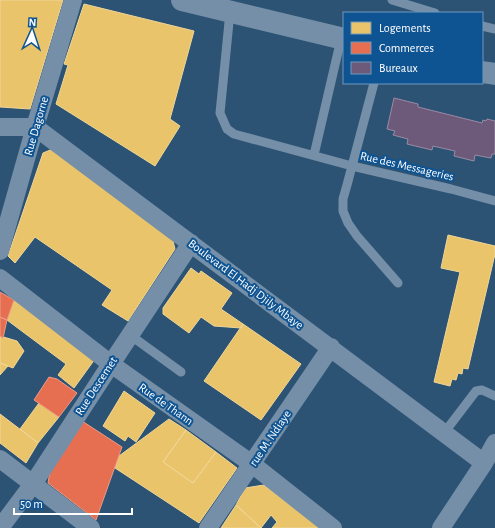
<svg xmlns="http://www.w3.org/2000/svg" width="495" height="528" viewBox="0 0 495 528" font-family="'Alegreya Sans',sans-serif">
<rect width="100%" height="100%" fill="#2d5374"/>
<path fill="#e9c46a" stroke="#f0d697" d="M0,0H63L30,109L0,107Z
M84,4L194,31L170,119L180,126L155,166L56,104L68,65L64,64Z
M55,148L172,237L175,249L128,321L102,305L112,290L35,237L15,263L8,256L43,153Z
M448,235L495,246V254L468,369L463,368L462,374L458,373L456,380L452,379L450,386L434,382L460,272L441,268Z
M191,268L199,274L201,271L232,293L221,309L243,324L241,328L214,326L201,317L189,333L163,314V308Z
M14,300L95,359L74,388L58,375L66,364L7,320Z
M243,324L301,364L261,420L204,381Z
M0,336L17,341L24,351L13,368L0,363Z
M0,363L8,366L0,375Z
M124,391L155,413L136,442L128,436L125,441L103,426Z
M39,403L59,417L38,443L20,429Z
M0,414L38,443L26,463L0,443Z
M169,419L186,430L163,462L193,483L216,452L237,468L199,523L115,468L119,456Z
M186,430L216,452L193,483L163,462Z
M264,485L320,528H272L277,522L271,515L261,528L236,505L245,488Z
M236,505L261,528H221Z"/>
<path fill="#e76f51" stroke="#ee9a85" d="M0,292L14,300L7,320L0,317Z
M0,317L7,320L3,338L0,336Z
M49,377L57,379L77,393L59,417L34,400Z
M82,421L122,447L96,520L48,483L51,465Z"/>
<path fill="#6d597a" stroke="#998ba2" d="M394,98L418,104V107L482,123L483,120L486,121L487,119L495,121V154H492L491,158L475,155L474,161L454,156L455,151L433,146L432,150L407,144L408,139L393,135L395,131L387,129Z"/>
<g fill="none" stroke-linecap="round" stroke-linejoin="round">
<path stroke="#748fa7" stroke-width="9" d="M392,0L435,13
M230,12L220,113L227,129L234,134L352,166L451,189L495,201
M482,26L495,29
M374,83L347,185L343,199V211L348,223L357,236L398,283
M314,155L341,39
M130,335L181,372
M444,433L476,391L482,390L495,396"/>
<path stroke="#748fa7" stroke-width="18" d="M0,127H35L484,463
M0,251L35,127L73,0
M0,278L111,364L252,464L333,528
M0,459L91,528
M0,528L33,484L111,364L191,243
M208,528L331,347
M441,528L484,463L495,443"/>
<path stroke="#748fa7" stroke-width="22" d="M182,0L344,39
M482,72L495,74"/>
</g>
<g text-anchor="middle" stroke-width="4" stroke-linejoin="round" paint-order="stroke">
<g font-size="12" fill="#fff" stroke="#0f5492">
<text transform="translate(36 126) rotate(-74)" y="4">Rue Dagorne</text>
<text transform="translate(407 166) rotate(13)" y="4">Rue des Messageries</text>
<text transform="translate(246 284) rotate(37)" y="4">Boulevard El Hadj Djily Mbaye</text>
<text transform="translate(96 386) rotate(-57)" y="4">Rue Descemet</text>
<text transform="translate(166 404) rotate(35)" y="4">Rue de Thann</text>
<text transform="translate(270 438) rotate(-56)" y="4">rue M. Ndiaye</text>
</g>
</g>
<rect x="343" y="12" width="140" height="72" fill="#0f5492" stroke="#6f98be"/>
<rect x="351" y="22" width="20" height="12" fill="#e9c46a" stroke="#6f98be"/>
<text x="379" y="32" font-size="12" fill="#ffffff">Logements</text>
<rect x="351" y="42" width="20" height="12" fill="#e76f51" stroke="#6f98be"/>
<text x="379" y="52" font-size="12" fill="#ffffff">Commerces</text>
<rect x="351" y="62" width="20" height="12" fill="#6d597a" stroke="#6f98be"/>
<text x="379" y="72" font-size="12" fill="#ffffff">Bureaux</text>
<g transform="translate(32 32) rotate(3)" stroke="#0f5492" stroke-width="3" paint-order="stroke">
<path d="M0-3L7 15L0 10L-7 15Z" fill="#ffffff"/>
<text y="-6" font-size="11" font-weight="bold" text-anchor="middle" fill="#ffffff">N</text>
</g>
<path d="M14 508v6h118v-6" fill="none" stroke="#ffffff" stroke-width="2"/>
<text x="20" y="508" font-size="12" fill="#ffffff" stroke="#0f5492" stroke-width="3" paint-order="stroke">50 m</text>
</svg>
